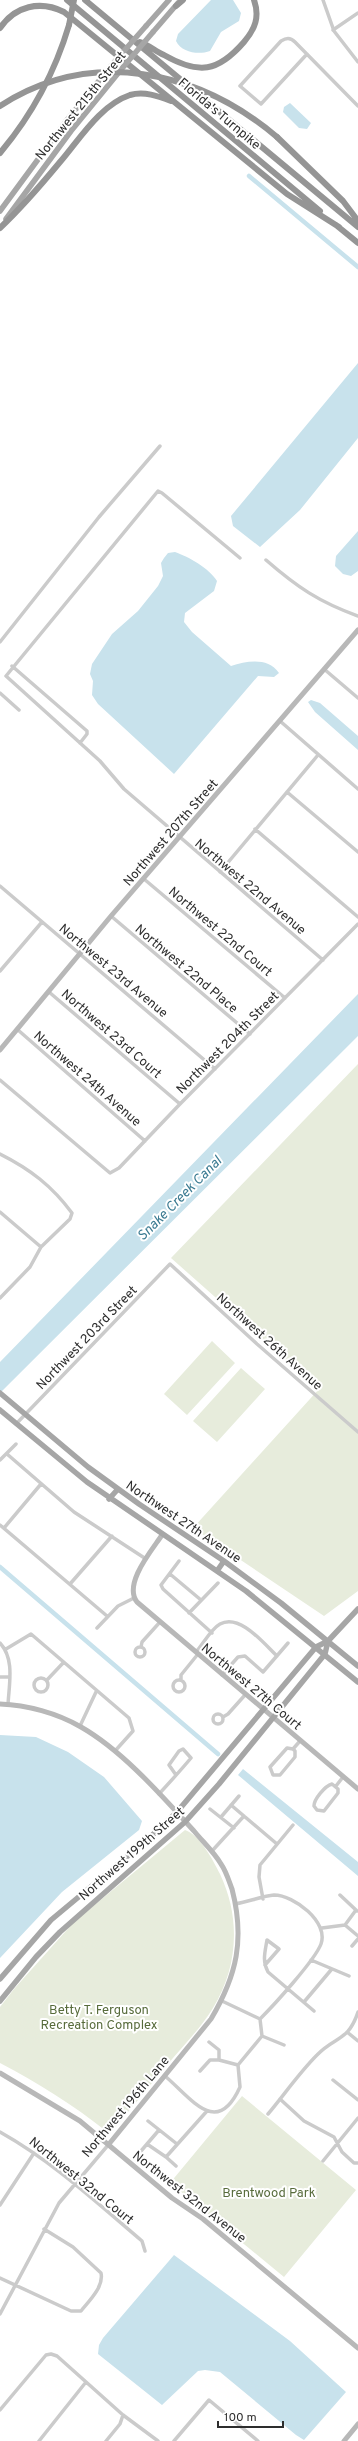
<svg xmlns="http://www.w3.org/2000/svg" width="358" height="2441" viewBox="0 0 358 2441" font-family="Overpass,sans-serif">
<rect width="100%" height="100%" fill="#fff"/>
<path fill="#e7ecdc" d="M358,1064V1591L324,1616L193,1528L319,1389L171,1258Z
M212,1341L235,1363L187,1415L164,1394Z
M241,1368L265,1389L217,1442L193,1421Z
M185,1830C200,1835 213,1860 220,1874C241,1918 238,1967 213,2008C202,2026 187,2042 173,2058C153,2082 133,2106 113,2130L106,2131C72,2104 38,2083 0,2063V2007L14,1989L74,1922Z
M242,2096L356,2190L284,2277L170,2183Z"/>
<path fill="#c8e2ec" d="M211,0H233L241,13L239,21L221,32L210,51C199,55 182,53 176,41L178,34Z
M290,103L311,123L307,129L299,128L283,112L284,107Z
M358,363V438L300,510L260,547L233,526L231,516Z
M358,531V571L351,576L343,574L335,566L336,556Z
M175,552C189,557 209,568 217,581L214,591L185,613L184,622L192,632L231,666C247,661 268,657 279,673L274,677L258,676L174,774L98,704L92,695L93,681L90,674L92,664L112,634L138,611L158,586L163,576L161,563L164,558L168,553Z
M311,700L320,703L358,736V750L315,712L308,702Z
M358,994V1036L0,1393V1362Z
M0,1735L36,1737L68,1752L104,1777L142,1821L139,1830L62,1892L0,1958Z
M243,1769L358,1862V1876L238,1775Z
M174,2255L290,2341L346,2392L304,2440L296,2435L220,2372L205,2370L198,2371L162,2405L98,2354L99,2345L103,2338Z"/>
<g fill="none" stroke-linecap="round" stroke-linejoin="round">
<path stroke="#c8e2ec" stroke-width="4.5" d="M249,176L358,267
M0,1567L218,1754"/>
<path stroke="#cbcbcb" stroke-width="3.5" d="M323,0L334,31L358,62
M333,30L358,13
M307,54L261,104L240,86L281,41C286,38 290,37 295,42L356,104L358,106
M240,558L162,493L158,491L6,676L100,761L124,789L323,960
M266,560C297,587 319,602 358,616
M0,642L99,517L160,446
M12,666L87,731V734L80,743
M324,669L358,698
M0,693L19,710
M280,721L358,789
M287,792L358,852
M255,829L358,917
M220,872L318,755
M144,879L285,998
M0,886L215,1069
M111,916L250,1034
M0,971L42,922
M49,992L180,1104
M18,1030L145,1141
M0,1080L110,1173L119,1168L180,1104L358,924
M0,1154C30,1169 52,1186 72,1213L70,1219L41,1247L30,1267L0,1298
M0,1212L41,1247
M16,1424L170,1264L257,1344L358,1432
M7,1454L74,1512L146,1559
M0,1460L16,1444
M0,1525L107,1616
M4,1528L41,1484
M179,1561L161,1585L163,1589L212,1633
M170,1574L201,1600
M70,1584L112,1536
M189,1613L218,1583
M97,1628L118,1606L134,1598
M0,1643C15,1659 9,1684 8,1705
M141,1647L142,1642L160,1622
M135 1652a5 5 0 1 1 10 0a5 5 0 1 1-10 0Z
M6,1649L31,1634L129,1718L133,1731L115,1751
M196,1652C203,1644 211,1629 220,1624C240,1613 264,1644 277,1656
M222,1675L238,1657L245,1656L263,1672L288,1643
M0,1677H9
M34 1685a7 7 0 1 1 14 0a7 7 0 1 1-14 0Z
M47,1680L63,1663
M181,1680V1675L198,1654
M173 1686a6 6 0 1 1 12 0a6 6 0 1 1-12 0Z
M213 1719a5 5 0 1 1 10 0a5 5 0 1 1-10 0Z
M223,1717L228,1714L245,1695
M80,1726L96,1692
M293,1749L295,1751V1757L280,1775H273L270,1767L287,1748L293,1749L300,1741
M332,1784L338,1789V1793L324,1811L317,1810L314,1806C314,1799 325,1786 332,1784Z
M336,1786L343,1777
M159,1794C170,1782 181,1770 191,1758L183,1749L179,1751L169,1765L176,1775
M231,1805L277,1844
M210,1809L234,1828
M221,1817L239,1796
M212,1851L244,1816
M340,1895L357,1911
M263,1899L259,1877L260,1865L293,1825
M345,1925L358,1936
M322,1928L345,1925L356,1910
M352,1946L358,1939
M311,1960L349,1976
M265,1965L279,1949L267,1940C265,1952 262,1961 268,1972L314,2011
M222,2001L260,2019
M304,2002L331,1970
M347,2032L358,2041
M262,2036L284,2045
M209,2042L219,2050V2060
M200,2071L210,2060H219L238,2065
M165,2076C192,2099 217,2138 240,2087L238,2065L262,2036L260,2019C274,2005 315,1960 321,1944C329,1922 294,1895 274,1895C263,1896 247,1902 235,1904
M333,2080L358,2100
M280,2099L304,2121L334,2137L342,2152L354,2163H358
M268,2114C284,2095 299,2073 317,2055C335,2036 348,2042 358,2012
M148,2121L177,2144
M0,2132C52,2161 96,2202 142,2241L145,2251
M147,2144L166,2157L207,2111
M141,2151L159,2130
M166,2157L176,2166
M323,2161L358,2118
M0,2205L34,2153
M0,2278L71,2311H81C89,2301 104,2287 101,2273L73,2247L44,2229
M0,2314L59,2203L109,2144
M0,2410L46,2355L51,2354L57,2356L123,2415L158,2441
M39,2441L86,2382
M106,2441L120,2424L123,2415
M174,2441L209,2400L258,2441"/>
<path stroke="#b8b8b8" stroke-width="5" d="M0,1050L111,916L358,630
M162,1535C152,1550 123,1584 137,1602L358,1789
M0,1704C27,1705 57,1713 81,1727C123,1751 162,1796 194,1831C203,1842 214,1852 221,1864C226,1871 229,1881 232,1889C245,1939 237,1975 211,2019L109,2144
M0,2073L80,2121L172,2198L203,2219L358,2348
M344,2441L358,2424"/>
<path stroke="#a6a6a6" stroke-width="5.5" d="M146,26L169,0
M153,32L178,3
M0,211L67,120L116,60
M6,219L71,131L124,66
M0,1393L88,1467L139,1504L224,1561L281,1603L358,1666
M0,1410L87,1482L246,1591L358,1682
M109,1499L118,1489
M217,1571L224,1561
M0,1979L51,1920L147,1840L177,1812L316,1647L328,1641L358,1609
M0,2001L36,1957L60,1932L185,1822L219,1784L325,1654L328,1641"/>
<path stroke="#959595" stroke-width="6" d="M67,0L320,211
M85,0L358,227
M176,6L183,0
M0,28C15,6 40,0 64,12L287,194L339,227
M140,42C149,45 155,51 164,55C199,75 218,72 244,42C255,29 260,17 254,0
M277,137L343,201L358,221
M0,153C32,115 55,72 69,25
M336,225L358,243
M0,228C22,207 41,185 60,162C79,140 100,105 130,95C144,91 158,96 171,101"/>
<path stroke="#a6a6a6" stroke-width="5.5" d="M116,60L146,26
M124,66L153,32"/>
<path stroke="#959595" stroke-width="6" d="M69,25L74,0
M0,106C91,47 198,70 277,137"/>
</g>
<g text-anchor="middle" stroke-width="4" stroke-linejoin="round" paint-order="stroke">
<g font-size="13" fill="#2e2e2e" stroke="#fff">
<text transform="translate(80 105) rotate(-51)" y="5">Northwest 215th Street</text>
<text transform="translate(220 113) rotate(40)" y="5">Florida's Turnpike</text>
<text transform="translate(170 832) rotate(-49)" y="5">Northwest 207th Street</text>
<text transform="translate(251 886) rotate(40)" y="5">Northwest 22nd Avenue</text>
<text transform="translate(221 931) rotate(40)" y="5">Northwest 22nd Court</text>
<text transform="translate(187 968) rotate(40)" y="5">Northwest 22nd Place</text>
<text transform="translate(114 970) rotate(40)" y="5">Northwest 23rd Avenue</text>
<text transform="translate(112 1033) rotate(41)" y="5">Northwest 23rd Court</text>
<text transform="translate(227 1042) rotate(-45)" y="5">Northwest 204th Street</text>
<text transform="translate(88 1078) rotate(41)" y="5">Northwest 24th Avenue</text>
<text transform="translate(86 1337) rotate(-46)" y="5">Northwest 203rd Street</text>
<text transform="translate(270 1341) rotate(42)" y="5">Northwest 26th Avenue</text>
<text transform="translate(184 1521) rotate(34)" y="5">Northwest 27th Avenue</text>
<text transform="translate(252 1686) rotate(40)" y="5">Northwest 27th Court</text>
<text transform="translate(131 1853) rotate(-41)" y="5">Northwest 199th Street</text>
<text transform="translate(125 2106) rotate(-50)" y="5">Northwest 196th Lane</text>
<text transform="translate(82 2180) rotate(39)" y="5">Northwest 32nd Court</text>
<text transform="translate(190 2196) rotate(38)" y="5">Northwest 32nd Avenue</text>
</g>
<g font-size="13" fill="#576b3b" stroke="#fff">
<text x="99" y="2014">Betty T. Ferguson<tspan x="99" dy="15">Recreation Complex</tspan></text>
<text x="269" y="2197">Brentwood Park</text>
</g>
<g font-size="14" font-style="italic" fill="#3b7b92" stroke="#fff">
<text transform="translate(179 1198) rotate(-45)" y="5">Snake Creek Canal</text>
</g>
</g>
<path d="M218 2421v6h65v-6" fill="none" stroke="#2e2e2e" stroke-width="2"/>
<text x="224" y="2421" font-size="12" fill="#2e2e2e" stroke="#ffffff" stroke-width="3" paint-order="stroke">100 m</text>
</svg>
